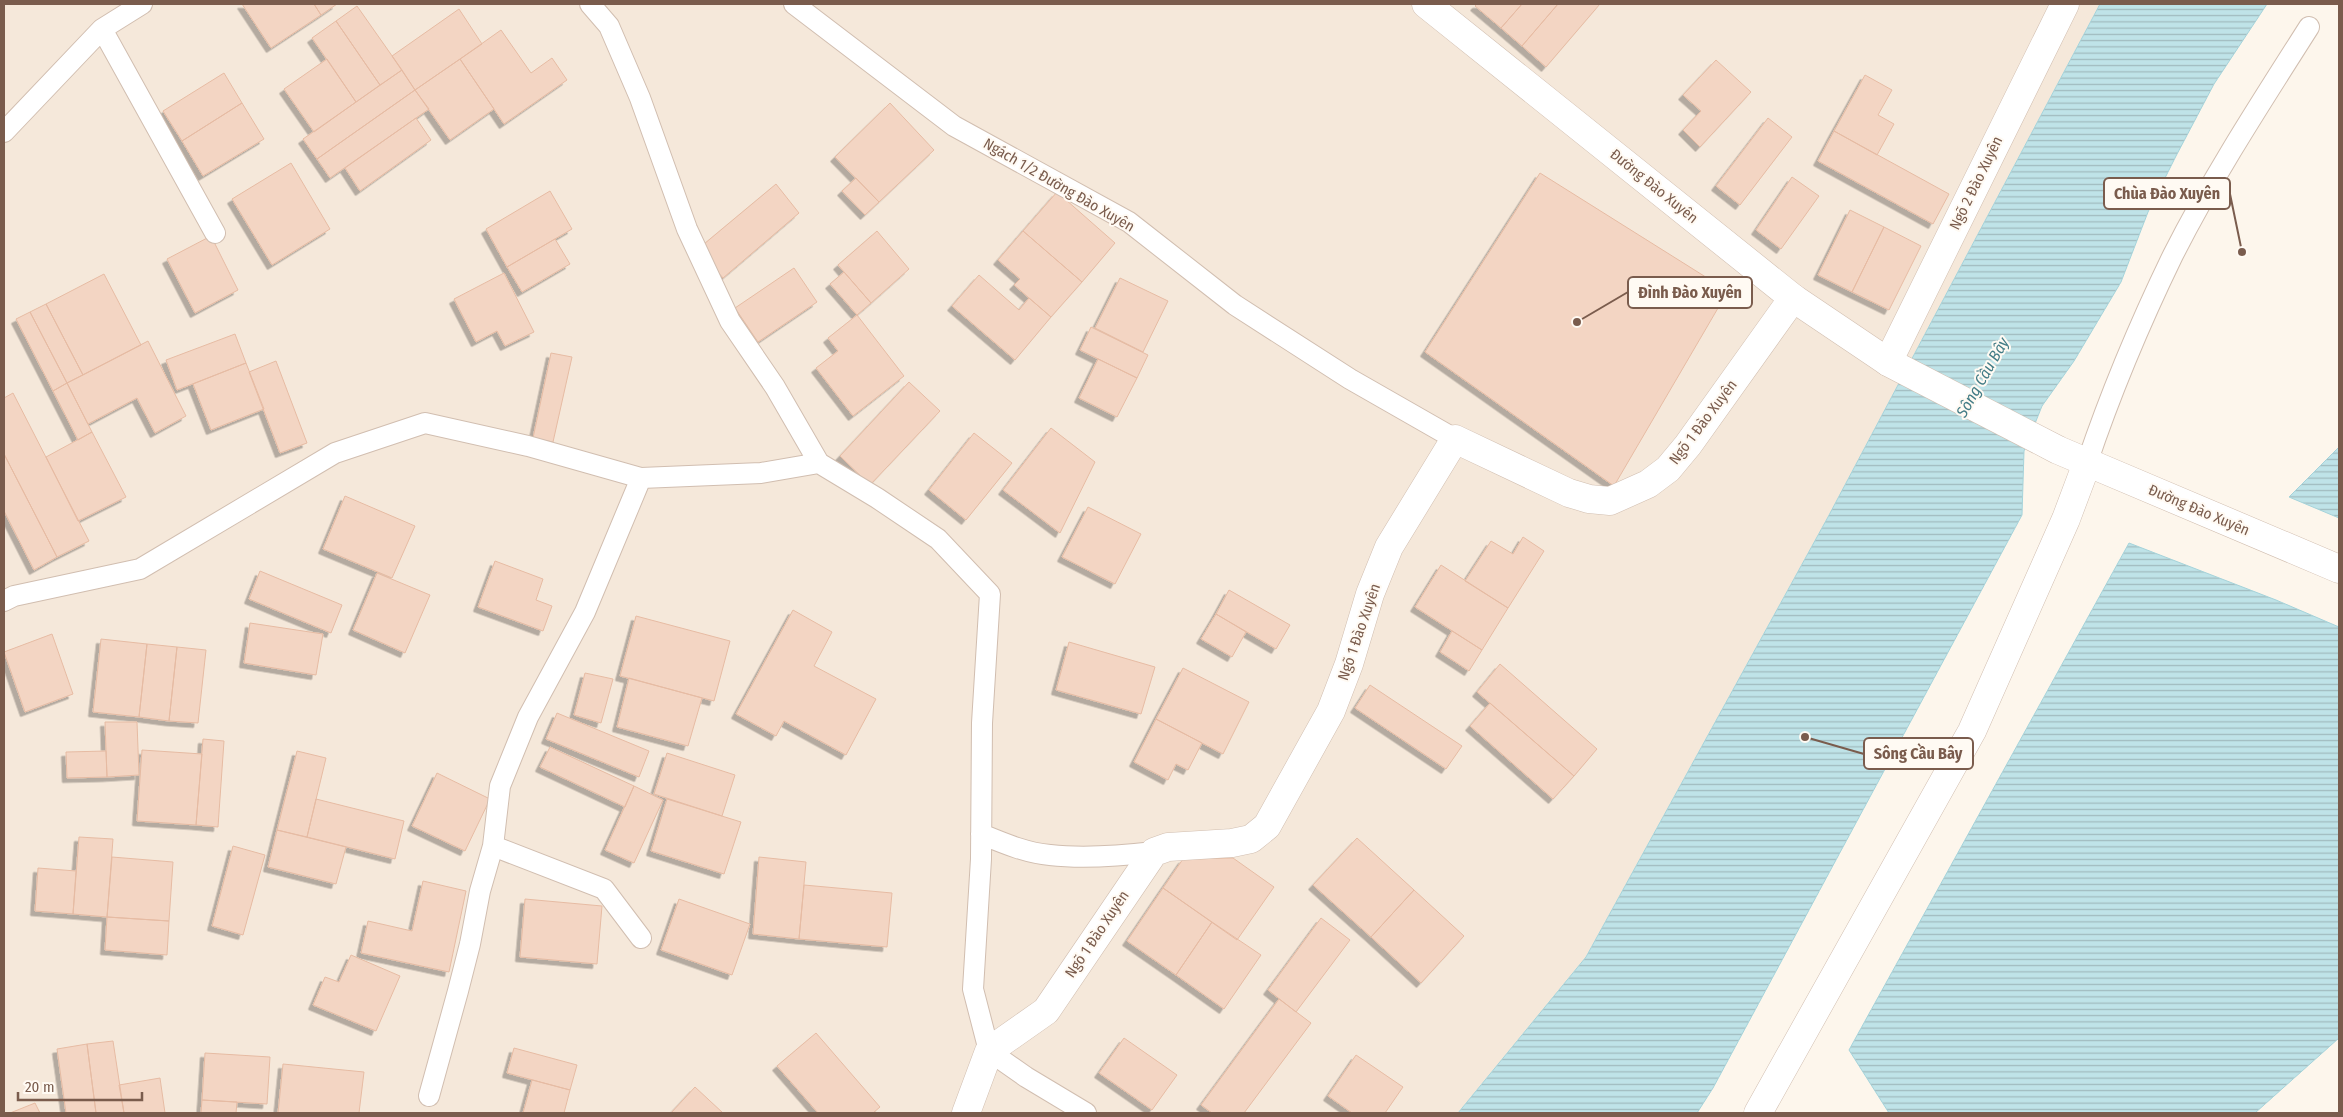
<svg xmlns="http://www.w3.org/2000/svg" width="2343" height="1117" viewBox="0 0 2343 1117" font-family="'Fira Sans Condensed',sans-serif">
<defs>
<pattern id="water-rules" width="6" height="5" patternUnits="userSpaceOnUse" patternTransform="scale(1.25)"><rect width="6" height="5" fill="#bfe3e8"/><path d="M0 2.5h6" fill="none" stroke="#a0bbbe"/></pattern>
<filter id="shadow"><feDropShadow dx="-4.5" dy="4.5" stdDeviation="0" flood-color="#0004"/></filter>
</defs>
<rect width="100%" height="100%" fill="#fdf6ec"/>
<path fill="#f5e8da" d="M4,4H2100L1828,517L1586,957L1458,1113H4Z"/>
<path fill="url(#water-rules)" stroke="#a5d3da" d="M2100,4H2267L2214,84L2176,156L2148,212L2121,282L2074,361L2042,406L2024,451L2022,515L1713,1088L1697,1113H1458L1586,957L1828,517Z
M2339,447V518L2289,497Z
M2129,543L2276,600L2339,627V1038L2255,1113H1889L1849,1050Z"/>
<path fill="#f3d5c3" stroke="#e6bba3" filter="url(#shadow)" d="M242,4H314L321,15L271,48Z
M314,4H337L321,15Z
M1477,4H1522L1501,28L1475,6Z
M1522,4H1558L1522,46L1501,28Z
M1558,4H1600L1546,67L1522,46Z
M357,6L402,70L380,85L336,21Z
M459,9L482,44L415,90L392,56Z
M336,21L380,85L356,102L312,38Z
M501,30L531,73L552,58L567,80L504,124L460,59Z
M327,59L356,102L314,132L284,89Z
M460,59L494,109L450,140L415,90Z
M1716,60L1751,92L1700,147L1683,130L1701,111L1683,95Z
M402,70L415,90L317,159L303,139Z
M224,73L242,103L182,141L163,111Z
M1865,75L1892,90L1878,115L1894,124L1877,155L1834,131Z
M415,90L429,109L330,178L317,159Z
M242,103L264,139L203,176L182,141Z
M890,103L934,150L879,202L835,157Z
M416,118L431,140L360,191L345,168Z
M1768,118L1792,137L1740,205L1716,186Z
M1834,131L1949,194L1933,224L1818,161Z
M291,163L330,229L272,265L232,199Z
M1540,173L1728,291L1614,486L1425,352Z
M1792,177L1819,196L1781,249L1756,230Z
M856,178L879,202L865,215L842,191Z
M776,184L799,213L723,278L698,249Z
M550,191L572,229L507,267L486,229Z
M1057,192L1115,243L1082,282L1023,231Z
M1850,210L1884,227L1852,292L1818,275Z
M1884,227L1921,246L1889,310L1852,292Z
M877,231L909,269L871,303L838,265Z
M1023,231L1082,282L1051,317L1014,285L1020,279L998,260Z
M211,236L238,290L195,313L167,259Z
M555,239L570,264L522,292L507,267Z
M794,268L817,302L758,342L735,308Z
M844,272L871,303L857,315L830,284Z
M504,273L534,332L505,346L497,331L476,342L454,299Z
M104,274L141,345L83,375L46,304Z
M979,275L1019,310L1029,298L1051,317L1015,360L952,306Z
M1120,278L1168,301L1143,352L1095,328Z
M46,304L83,375L67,383L30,312Z
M30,312L67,383L53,391L16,319Z
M857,315L904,376L853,416L816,368L838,351L828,338Z
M1091,327L1148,355L1137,378L1080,350Z
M235,334L246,363L177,390L166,360Z
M148,341L186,416L155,433L137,398L88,424L67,383Z
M551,353L572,357L553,442L533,438Z
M1098,359L1137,378L1117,417L1079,398Z
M276,361L307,443L280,453L249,372Z
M246,363L264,409L211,430L193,384Z
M909,382L940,411L870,485L840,456Z
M67,383L92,432L78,440L53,391Z
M13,393L89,541L57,557L4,454V398Z
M1051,428L1095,462L1060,533L1003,490Z
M92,432L126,497L78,521L46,457Z
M974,433L1012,463L966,520L929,490Z
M4,454L57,557L34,570L4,511Z
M345,496L415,526L392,578L323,549Z
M1088,507L1141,534L1115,584L1062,557Z
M1523,537L1544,551L1508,608L1465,581L1491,541L1513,554Z
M495,561L543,579L536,600L552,606L543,631L478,607Z
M1441,565L1508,608L1482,650L1415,607Z
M260,571L342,605L331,633L249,599Z
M377,573L430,595L405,653L353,630Z
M1229,590L1290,625L1276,649L1216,614Z
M793,610L832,632L814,666L876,699L846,755L784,721L776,736L736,714Z
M1216,614L1246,632L1232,657L1201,639Z
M636,616L730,641L714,701L620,676Z
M250,623L323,634L316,675L244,663Z
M1452,631L1482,650L1469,671L1440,652Z
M52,634L73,694L25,712L4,652Z
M101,639L147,644L139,717L93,712Z
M1069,642L1155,667L1141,714L1056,690Z
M147,644L177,647L169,721L139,717Z
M177,647L206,650L198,723L169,721Z
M1500,664L1597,749L1574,776L1477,692Z
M1183,668L1249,702L1223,754L1156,719Z
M585,673L613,679L601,723L574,715Z
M629,678L702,698L688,746L617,727Z
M1370,685L1462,746L1446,769L1355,708Z
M1490,703L1574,776L1553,799L1470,726Z
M557,713L649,751L639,777L546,739Z
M1156,719L1202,743L1188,770L1176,764L1168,780L1134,762Z
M105,722H137L139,775L107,777Z
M203,739L224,741L218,827L196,825Z
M550,747L634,786L625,807L540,767Z
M142,750L202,754L196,825L137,821Z
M106,751L107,777L67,778L66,752Z
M297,751L326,758L307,837L277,830Z
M667,753L735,775L722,816L654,794Z
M437,773L490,799L465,851L412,826Z
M634,786L663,800L634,863L605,850Z
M316,799L404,821L395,859L307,837Z
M667,799L741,822L724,874L651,851Z
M277,830L346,847L336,884L268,867Z
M79,837L113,839L107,917L73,914Z
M1357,838L1414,890L1371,937L1313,885Z
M233,846L265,855L243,935L212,926Z
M112,857L173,862L169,921L107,917Z
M759,857L806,862L799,939L753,934Z
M1233,858L1274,887L1237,940L1163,888L1183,859Z
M38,868L76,871L73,914L35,911Z
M423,881L466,891L449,972L361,953L368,921L412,931Z
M804,885L892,893L887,947L799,939Z
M1163,888L1212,922L1176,975L1127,941Z
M1414,890L1464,936L1421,983L1371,937Z
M525,899L602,906L597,964L520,957Z
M679,899L750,924L732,975L661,950Z
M107,917L169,921L167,955L105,950Z
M1321,918L1350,940L1296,1012L1268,990Z
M1212,922L1261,955L1224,1009L1176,975Z
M351,955L400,976L376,1031L313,1005L325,977L339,982Z
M1279,999L1311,1023L1244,1113H1212L1201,1105Z
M816,1033L880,1107L873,1113H818L777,1066Z
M1124,1038L1177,1075L1152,1110L1099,1073Z
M113,1041L124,1113H96L87,1044Z
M87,1044L96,1113H66L57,1049Z
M514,1048L577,1065L570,1090L507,1073Z
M205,1053L270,1057L267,1104L202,1100Z
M1356,1055L1403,1087L1385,1113H1352L1328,1096Z
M283,1064L364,1072L359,1113H278Z
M160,1078L165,1113H124L119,1085Z
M532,1080L570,1090L564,1113H523Z
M695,1087L723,1113H671Z
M202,1100L237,1102L236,1113H201Z
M35,1103L40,1113H10Z"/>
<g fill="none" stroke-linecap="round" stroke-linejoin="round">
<defs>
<path id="service" d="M590,4L609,26L640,98L687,229L730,321L775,387L819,463L877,498L938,539L990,594L982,723L981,859L973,989L989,1051L1026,1077L1086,1113
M794,4L954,126L1129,222L1235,305L1350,379L1455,439
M102,29L215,233
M4,132L102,29L142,4
M2087,463C2111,392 2140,323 2173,255C2213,176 2262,101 2309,27
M4,601L14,596L140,569L335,453L425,423L528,446L641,478L761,473L819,463
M981,834C1003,843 1026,853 1050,855C1085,859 1120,856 1154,852
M493,846L604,889L641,938
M429,1096L458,991L470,944L480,891L493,846L500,786L528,717L585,612L641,478"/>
<path id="minor" d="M1888,362L2065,4
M966,1113L989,1051L1046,1011L1154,852L1168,847L1232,843L1251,839L1267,826L1331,711L1349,664L1370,594L1389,547L1455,439L1569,493L1589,499L1610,501L1648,484L1668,469L1688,445L1793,298
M1758,1113L1972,731L2066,519L2087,463"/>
<path id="tertiary" d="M1426,4L1793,298L1888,362L2058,450L2339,569"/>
</defs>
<use href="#service" stroke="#d1beb0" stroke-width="22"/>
<use href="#minor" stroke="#d1beb0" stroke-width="29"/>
<use href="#tertiary" stroke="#d1beb0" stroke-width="29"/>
<use href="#service" stroke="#fff" stroke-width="20"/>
<use href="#minor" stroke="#fff" stroke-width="28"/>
<use href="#tertiary" stroke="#fff" stroke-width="28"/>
</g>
<g text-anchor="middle" stroke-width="4" stroke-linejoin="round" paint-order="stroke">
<g font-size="15" fill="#7a5c4d" stroke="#fffaf3">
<text transform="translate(1976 183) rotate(-64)" y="5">Ngõ 2 Đào Xuyên</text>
<text transform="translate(1059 185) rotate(30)" y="5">Ngách 1/2 Đường Đào Xuyên</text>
<text transform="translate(1654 186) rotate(39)" y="5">Đường Đào Xuyên</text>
<text transform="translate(1703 422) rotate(-53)" y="5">Ngõ 1 Đào Xuyên</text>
<text transform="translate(2199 510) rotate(23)" y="5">Đường Đào Xuyên</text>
<text transform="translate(1359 632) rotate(-71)" y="5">Ngõ 1 Đào Xuyên</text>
<text transform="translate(1097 934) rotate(-56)" y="5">Ngõ 1 Đào Xuyên</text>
</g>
<g font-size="16" font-style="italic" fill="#437c86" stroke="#fffaf3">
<text transform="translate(1982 377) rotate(-60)" y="6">Sông Cầu Bây</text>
</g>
</g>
<path fill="none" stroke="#7a5c4d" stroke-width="2" d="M2242 252L2230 194M1577 322L1628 292M1805 737L1864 754"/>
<g fill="#7a5c4d" stroke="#fffaf3" stroke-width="2">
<circle cx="2242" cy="252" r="5"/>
<circle cx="1577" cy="322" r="5"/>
<circle cx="1805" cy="737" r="5"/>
</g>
<g fill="#fffaf3" stroke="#7a5c4d" stroke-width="2">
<rect x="2104" y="178" width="126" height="31" rx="5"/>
<rect x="1628" y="277" width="124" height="31" rx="5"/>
<rect x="1864" y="738" width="109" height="31" rx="5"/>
</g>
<g font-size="16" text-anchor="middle" font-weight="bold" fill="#7a5c4d">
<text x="2167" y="199">Chùa Đào Xuyên</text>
<text x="1690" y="298">Đình Đào Xuyên</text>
<text x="1918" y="759">Sông Cầu Bây</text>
</g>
<rect width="2343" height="1117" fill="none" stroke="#7a5c4d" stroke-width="10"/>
<path d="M18 1092v8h124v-8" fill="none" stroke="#7a5c4d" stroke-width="2.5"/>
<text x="25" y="1092" font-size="15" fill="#7a5c4d" stroke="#fffaf3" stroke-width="4" paint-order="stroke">20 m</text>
</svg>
